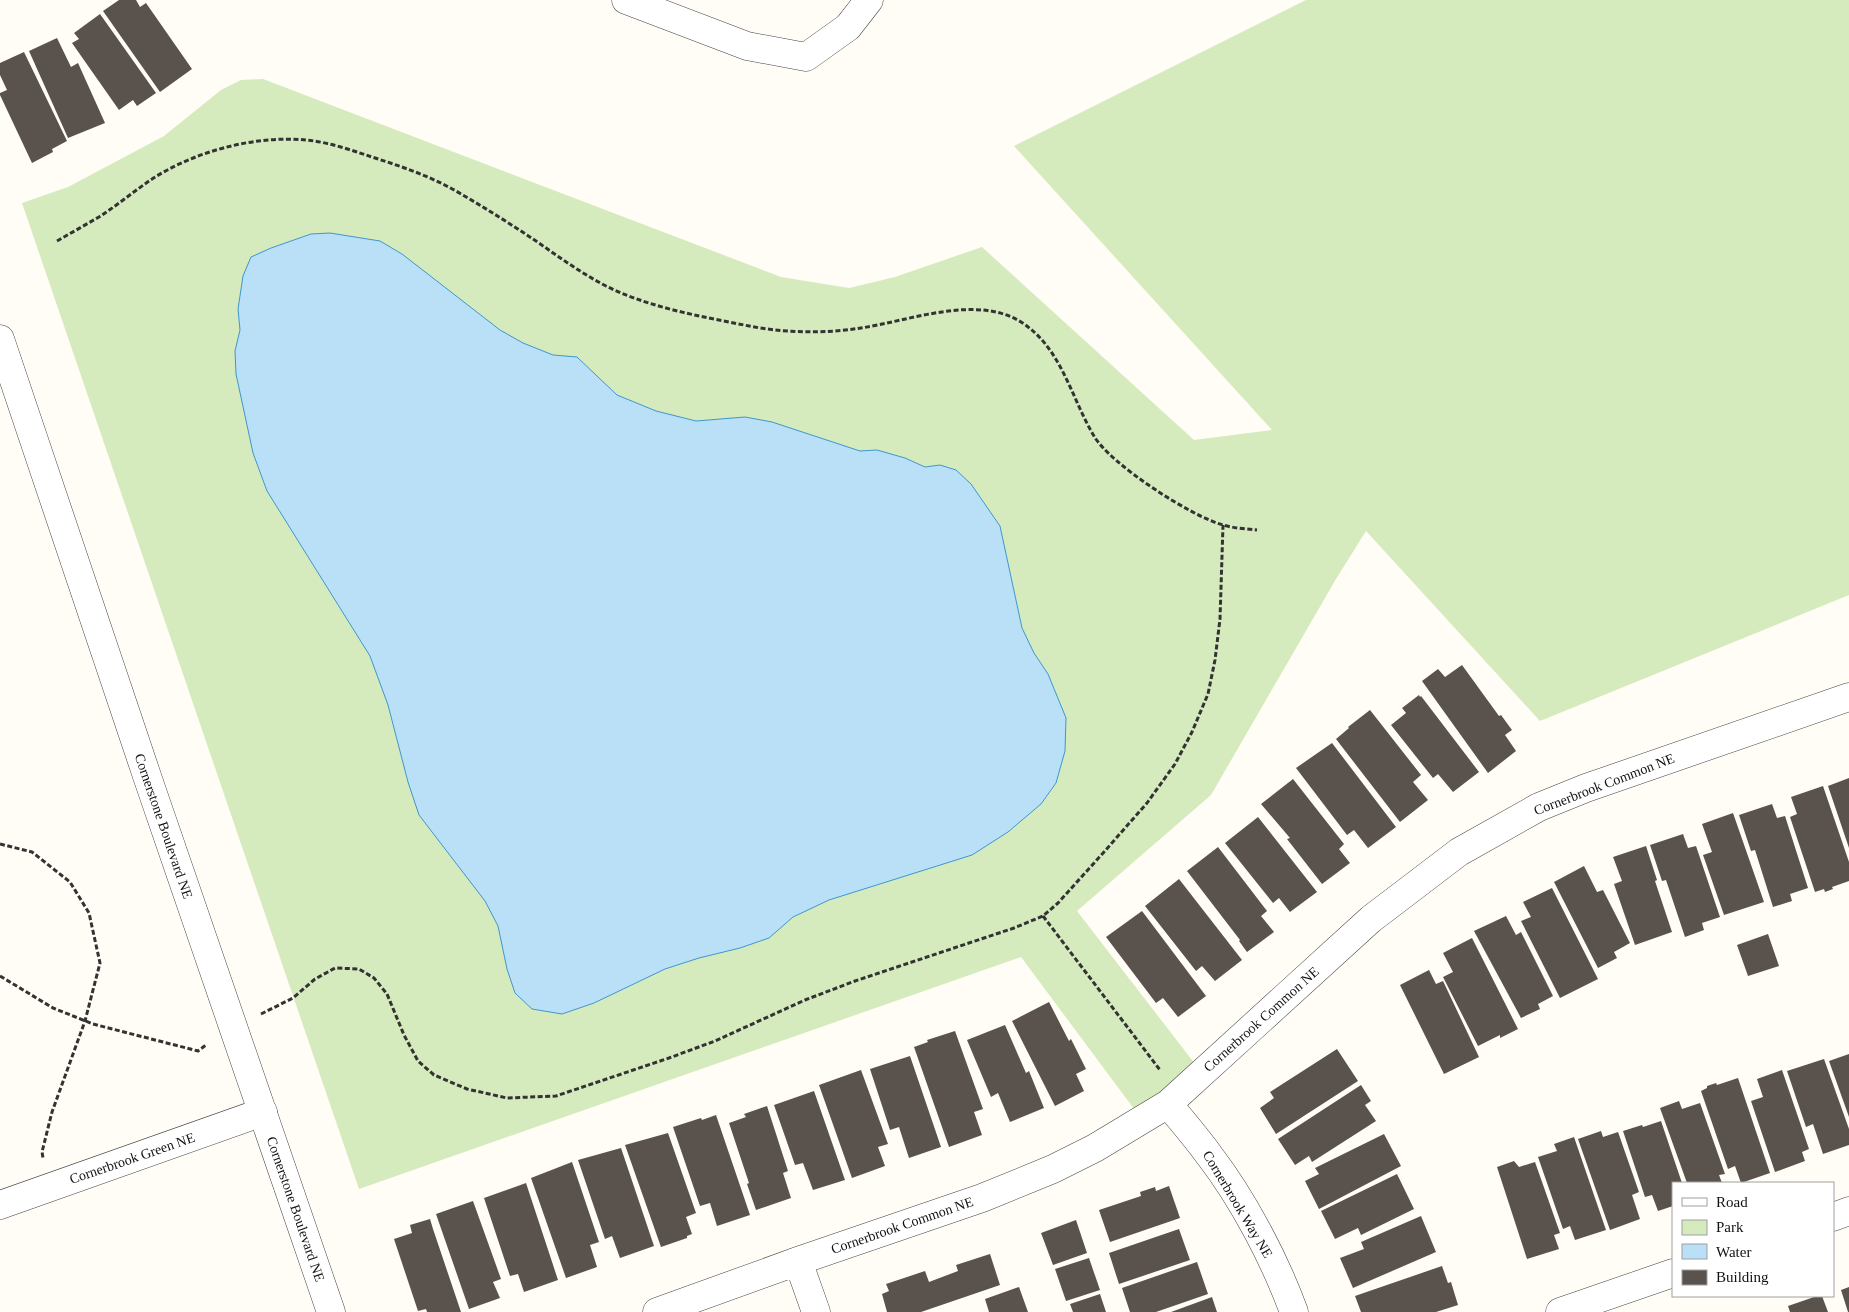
<svg xmlns="http://www.w3.org/2000/svg" width="1849" height="1312" viewBox="0 0 1849 1312" font-family="Georgia,serif">
<rect width="100%" height="100%" fill="#fffdf5"/>
<path fill="#d5ebbd" d="M1306,0H1849V595L1540,721L1366,531L1336,579L1211,795L1077,911L1202,1073L1143,1121L1021,957L359,1189L22,203L68,187L164,136L221,90L241,80L263,79L781,277L849,288L895,277L982,247L1194,440L1272,430L1014,146Z"/>
<path fill="#b9e0f7" stroke="#3f96cf" d="M330,233L380,241L402,254L500,330L523,343L553,355L577,357L617,395L656,411L696,421L745,417L772,422L860,451L877,450L905,458L925,467L940,465L956,470L971,484L1000,526L1022,628L1034,653L1048,674L1066,718L1065,751L1056,783L1041,804L1008,832L972,855L829,900L793,917L769,938L740,948L699,958L665,969L594,1003L562,1014L532,1009L515,993L507,969L498,926L485,901L419,815L408,782L388,705L370,656L267,491L253,453L236,374L235,351L240,330L238,309L243,276L251,257L271,248L311,234Z"/>
<path fill="#5a524d" d="M119,0H136L140,7L146,3L192,69L160,92L103,11Z
M100,14L156,93L137,106L133,100L119,110L72,43L79,39L74,33Z
M57,38L71,67L78,63L105,123L68,138L29,51Z
M24,52L67,141L52,149L53,152L32,163L0,95V93L7,90L0,75V63Z
M1462,665L1499,716L1501,715L1512,730L1505,735L1516,751L1488,773L1422,681L1438,669L1445,677Z
M1419,695L1420,697L1421,696L1479,772L1453,792L1438,774L1433,778L1391,725L1406,713L1402,708Z
M1370,710L1421,775L1413,782L1428,800L1400,822L1336,739L1349,728L1348,727Z
M1332,743L1396,827L1368,848L1354,830L1347,835L1296,768Z
M1849,778V848L1828,786Z
M1293,779L1344,844L1339,849L1350,863L1322,884L1287,839L1290,838L1261,804Z
M1823,786L1849,862V881L1832,887L1833,889L1825,892L1824,889L1815,892L1790,817L1797,814L1791,797Z
M1772,804L1777,818L1785,816L1808,888L1790,894L1792,901L1773,907L1755,850L1751,851L1739,815Z
M1733,813L1764,902L1724,915L1703,855L1712,852L1702,824Z
M1258,817L1317,892L1290,912L1279,898L1273,903L1225,843Z
M1683,834L1688,848L1696,846L1720,917L1702,923L1704,930L1685,937L1666,880L1662,881L1650,845Z
M1646,846L1657,880L1655,881L1672,932L1635,945L1614,884L1622,881L1613,857Z
M1218,847L1267,911L1261,916L1274,932L1247,952L1239,941L1240,940L1187,871Z
M1584,866L1597,892L1603,890L1630,943L1614,952L1617,958L1598,968L1554,882Z
M1179,879L1242,960L1215,981L1202,966L1196,971L1145,906Z
M1552,888L1598,979L1560,998L1521,921L1531,917L1523,902Z
M1142,911L1206,996L1178,1017L1163,998L1156,1003L1106,937Z
M1506,916L1516,935L1521,932L1553,996L1538,1004L1540,1009L1521,1018L1474,931Z
M1768,934L1779,966L1748,976L1737,945Z
M1472,938L1518,1029L1500,1038V1035L1478,1046L1443,977L1453,972L1443,953Z
M1429,970L1436,984L1443,981L1479,1057L1444,1074L1400,985Z
M1049,1002L1069,1041L1071,1039L1086,1069L1076,1074L1084,1091L1055,1106L1012,1021Z
M1005,1025L1026,1073L1029,1071L1044,1108L1010,1122L998,1093L991,1097L967,1040Z
M955,1031L983,1109L974,1112L982,1135L949,1147L914,1047L928,1042L927,1040Z
M1337,1049L1358,1081L1276,1134L1260,1108L1274,1098L1270,1092Z
M1849,1054V1117L1829,1061Z
M910,1056L941,1147L909,1158L899,1127L890,1130L870,1069Z
M1824,1059L1849,1129V1145L1823,1154L1813,1124L1806,1127L1787,1071Z
M861,1070L888,1144L878,1147L885,1166L852,1178L819,1085Z
M1782,1070L1809,1149L1802,1152L1805,1161L1775,1172L1751,1101L1763,1097L1757,1079Z
M1738,1078L1770,1173L1741,1183L1735,1166L1728,1169L1701,1091L1707,1088V1086L1716,1083L1717,1085Z
M1361,1085L1371,1101L1365,1105L1376,1121L1312,1162L1309,1156L1295,1165L1278,1139Z
M814,1091L845,1180L813,1190L803,1163L795,1165L774,1105Z
M1679,1101L1682,1109L1700,1103L1725,1174L1719,1175L1722,1183H1687L1660,1108Z
M767,1106L788,1171L783,1173L791,1198L756,1210L747,1184L749,1183L729,1123L746,1117L744,1114Z
M716,1115L750,1215L717,1226L710,1203L700,1206L673,1127L701,1118L702,1120Z
M1661,1121L1682,1183H1673V1206L1658,1211L1652,1195L1645,1197L1623,1131L1642,1125L1643,1127Z
M1601,1131L1603,1137L1618,1132L1639,1192L1632,1195L1640,1219L1610,1230L1578,1139Z
M668,1133L696,1213L686,1217L692,1234L687,1236V1238L661,1247L625,1145Z
M1384,1134L1401,1166L1319,1209L1305,1181L1319,1174L1315,1168Z
M1574,1137L1606,1230L1575,1240L1570,1226L1563,1229L1538,1157L1557,1151L1554,1144Z
M621,1148L654,1246L620,1258L612,1236L605,1239L578,1160Z
M1514,1161L1519,1167L1535,1162L1560,1233L1554,1235L1559,1249L1527,1259L1497,1167Z
M572,1162L599,1242L590,1245L597,1267L566,1278L531,1178Z
M1397,1174L1414,1209L1361,1235L1358,1228L1335,1239L1321,1211Z
M526,1183L558,1280L524,1292L518,1274L510,1276L484,1198Z
M1169,1186L1180,1218L1110,1242L1099,1210L1141,1196L1140,1192L1155,1187L1156,1191Z
M473,1201L501,1279L493,1282L500,1298L469,1309L436,1214Z
M1421,1216L1436,1252L1353,1288L1340,1258L1364,1249L1361,1242Z
M430,1219L433,1229L461,1312H427L426,1309L418,1311L394,1239L412,1233L410,1225Z
M1076,1220L1087,1253L1053,1265L1041,1233Z
M1179,1229L1190,1260L1119,1284L1109,1253Z
M990,1254L1000,1285L921,1312H887L882,1294L889,1291L886,1284L925,1271L929,1282L958,1271L956,1265Z
M1089,1258L1100,1290L1066,1301L1055,1269Z
M1197,1262L1208,1294L1156,1312H1130L1122,1288Z
M1442,1266L1448,1283L1451,1282L1458,1305L1436,1312H1361L1355,1296Z
M1019,1287L1028,1312H989L985,1299Z
M1849,1287V1312H1848L1841,1290Z
M1100,1294L1106,1312H1073L1070,1304Z
M1817,1296H1822L1828,1312H1790L1788,1306Z
M1212,1297L1217,1312H1171Z"/>
<g fill="none" stroke-linecap="round" stroke-linejoin="round">
<defs>
<path id="minor" d="M626,0L747,46L806,57L848,27L869,0
M1168,1104C1182,1121 1196,1137 1209,1155C1243,1199 1275,1260 1294,1312
M0,1205L263,1112
M1833,1217L1849,1211
M798,1261L816,1312
M657,1312L798,1261L982,1198L1053,1169L1095,1148L1168,1104L1371,919L1459,852L1539,807L1586,788L1849,697
M1560,1312L1673,1273"/>
<path id="tertiary" d="M0,339L148,779L331,1312"/>
</defs>
<use href="#minor" stroke="#444" stroke-width="29"/>
<use href="#tertiary" stroke="#444" stroke-width="29"/>
<path stroke="#333" stroke-width="3" stroke-dasharray="5 2.5" stroke-linecap="butt" d="M57,241C71,233 85,225 99,217C116,206 132,193 149,181C192,152 254,135 306,140C328,142 351,150 372,157C403,167 433,177 461,194C487,209 512,225 536,241C559,257 581,273 606,286C648,307 698,316 744,325C782,333 823,334 861,328C909,321 976,294 1021,322C1062,348 1071,398 1094,436C1110,464 1192,517 1223,525C1233,528 1246,529 1257,530
M0,844L32,852L70,882L89,913L100,963L85,1021L52,1112L42,1152L43,1158
M1043,916L1160,1070
M0,976L53,1008L93,1024L198,1051L206,1045
M261,1014L293,998L315,979L335,968L359,969L374,978L387,994L404,1035L418,1061L434,1075L467,1089L507,1098L556,1096L669,1058L715,1041L805,1000L855,981L1014,928L1043,916L1058,903L1104,852L1147,803L1175,764L1192,732L1208,694L1215,660L1220,619L1223,525"/>
<use href="#minor" stroke="#fff" stroke-width="28"/>
<use href="#tertiary" stroke="#fff" stroke-width="28"/>
</g>
<g text-anchor="middle" stroke-width="5" stroke-linejoin="round" paint-order="stroke">
<g font-size="14" fill="#111" stroke="#fff">
<text transform="translate(1604 784) rotate(-21)" y="5">Cornerbrook Common NE</text>
<text transform="translate(164 826) rotate(71)" y="5">Cornerstone Boulevard NE</text>
<text transform="translate(1261 1019) rotate(-42)" y="5">Cornerbrook Common NE</text>
<text transform="translate(132 1158) rotate(-19)" y="5">Cornerbrook Green NE</text>
<text transform="translate(1238 1204) rotate(59)" y="5">Cornerbrook Way NE</text>
<text transform="translate(296 1209) rotate(71)" y="5">Cornerstone Boulevard NE</text>
<text transform="translate(902 1225) rotate(-19)" y="5">Cornerbrook Common NE</text>
</g>
</g>
<rect x="1672" y="1182" width="162" height="115" fill="#ffffff" stroke="#a0a0a0"/>
<rect x="1682" y="1198" width="25" height="8" fill="#ffffff" stroke="#a0a0a0"/>
<text x="1716" y="1207" font-size="15" fill="#111111">Road</text>
<rect x="1682" y="1220" width="25" height="15" fill="#d5ebbd" stroke="#a0a0a0"/>
<text x="1716" y="1232" font-size="15" fill="#111111">Park</text>
<rect x="1682" y="1244" width="25" height="15" fill="#b9e0f7" stroke="#a0a0a0"/>
<text x="1716" y="1257" font-size="15" fill="#111111">Water</text>
<rect x="1682" y="1270" width="25" height="15" fill="#5a524d" stroke="#a0a0a0"/>
<text x="1716" y="1282" font-size="15" fill="#111111">Building</text>
</svg>
